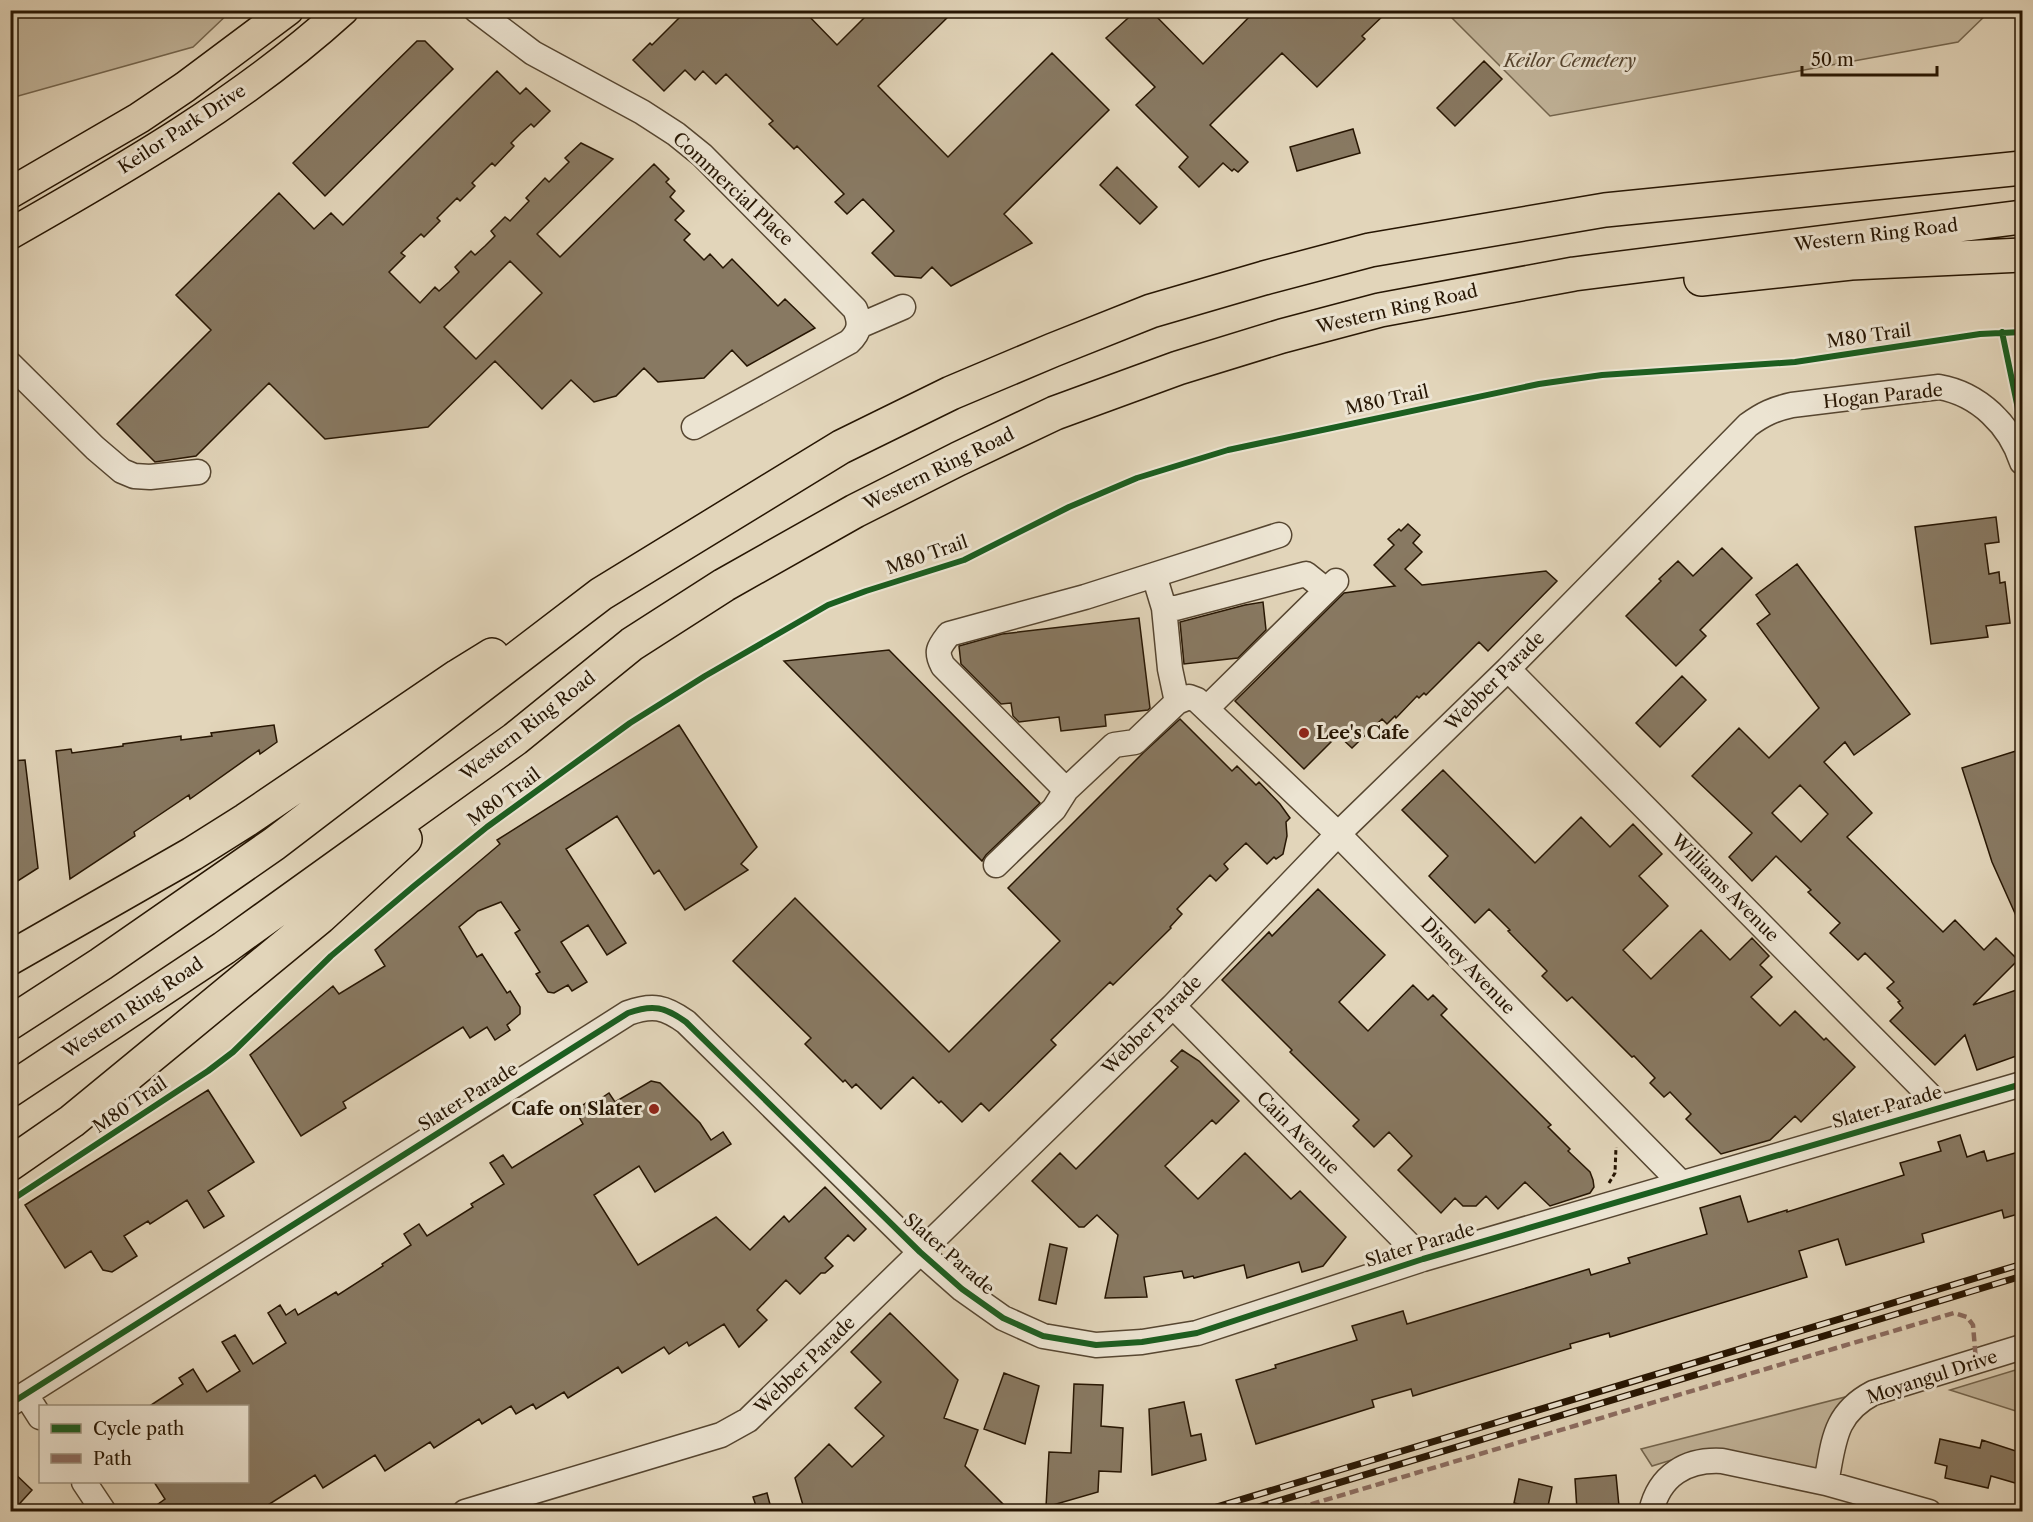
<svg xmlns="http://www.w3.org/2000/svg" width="2033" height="1522" viewBox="0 0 2033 1522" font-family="'Libre Caslon Text',serif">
<rect width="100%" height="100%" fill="#e2d5ba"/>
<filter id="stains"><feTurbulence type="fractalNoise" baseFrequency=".00333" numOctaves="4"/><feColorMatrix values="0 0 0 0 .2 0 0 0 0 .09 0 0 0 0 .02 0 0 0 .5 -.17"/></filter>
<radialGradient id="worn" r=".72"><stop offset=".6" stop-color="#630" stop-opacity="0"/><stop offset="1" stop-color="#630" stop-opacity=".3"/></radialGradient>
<path fill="#c2b59b" stroke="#74664f" stroke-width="1.5" d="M11,10H231V11L193,47L11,98Z
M1445,11H1990L1958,42L1550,116Z
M2022,1368V1413L1950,1390Z
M1857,1394L1817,1470L1678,1458L1652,1466L1641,1449Z"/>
<path fill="#887962" stroke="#271603" stroke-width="1.5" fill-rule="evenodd" d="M687,10H803L837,45L872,10H955L878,86L948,157L1052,53L1109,110L1004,214L1032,243L951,286L932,267L921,278L895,276L872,253L894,231L863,199L847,214L835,202L844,194L797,146L794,149L769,124L773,121L726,74L716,84L703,71L695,80L685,70L664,91L633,60L650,43L652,45Z
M1137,10H1150L1203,64L1256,10H1389L1362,36L1365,39L1317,87L1282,53L1210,125L1248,162L1238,172L1234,169L1232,171L1223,163L1199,187L1179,167L1188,157L1136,105L1155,87L1106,38Z
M417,41H425L453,69L325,196L293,163Z
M1484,61L1502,79L1455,126L1437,108Z
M497,71L520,94L526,88L550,111L534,127L531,124L521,133L511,143L514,146L495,166L492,163L472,183L475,186L460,201L457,198L437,218L440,221L424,237L421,234L401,253L405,256L389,272L420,303L435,287L439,291L449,282L459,272L455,267L471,251L475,255L485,246L495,236L491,231L505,217L510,221L529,201L526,198L545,178L549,182L569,162L565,158L581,143L613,159L537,234L560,257L654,164L669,179L666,182L675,191L670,197L684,211L675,220L690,234L684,240L704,260L710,254L723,268L732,259L778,306L785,299L815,328L747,366L732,350L704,378L658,382L644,368L616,396L594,402L571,380L542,409L495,361L428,427L325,439L269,383L196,456L155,462L117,424L211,330L176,295L279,193L314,229L331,213L343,225ZM510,261L542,293L476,359L444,327Z
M1353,129L1360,153L1297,171L1290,147Z
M1117,167L1157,207L1140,224L1100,185Z
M1996,517L1999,542L1985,544L1989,574L1999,572L2000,583L2005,582L2010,623L1986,626L1988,637L1931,644L1915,527Z
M1408,524L1420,535L1413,543L1422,552L1405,569L1422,585L1546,571L1557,581L1488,651L1479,642L1426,695L1424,693L1419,698L1417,696L1396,718L1395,716L1387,724L1382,719L1352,748L1338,735L1304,769L1235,701L1344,593L1395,586L1374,565L1394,545L1388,539L1399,529L1401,531Z
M1722,548L1752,578L1700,630L1706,636L1676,666L1626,616L1661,581L1659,579L1678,561L1693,576Z
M1797,564L1910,714L1854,755L1845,742L1824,762L1872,813L1847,837L1943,932L1955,920L1984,950L1996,938L2018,960L1973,1005L2022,988V1054L1977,1070L1965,1035L1935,1065L1890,1021L1903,1008L1898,1002L1900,1001L1887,988L1894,982L1865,953L1858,960L1830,933L1840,923L1808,892L1811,890L1776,856L1752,881L1729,857L1752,833L1692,776L1739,728L1769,758L1819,708L1757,624L1770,614L1756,595ZM1800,785L1828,814L1801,842L1772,813Z
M1263,602L1266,630L1238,658L1184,664L1180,622L1245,605Z
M1139,618L1150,708L1148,710L1105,715L1106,726L1061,731L1059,717L1019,722L1013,716L1011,703L1001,704L961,664L959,646L1002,634Z
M889,650L1040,803L986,855L982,861L784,661Z
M1682,676L1706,700L1660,747L1636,723Z
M1180,719L1232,771L1237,766L1256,785L1259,782L1280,804L1290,818L1286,822L1287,836L1283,854L1276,859L1274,857L1267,864L1246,843L1224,864L1228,869L1216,881L1210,875L1177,909L1182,914L1170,927L1171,928L1113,985L1110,982L1051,1040L1056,1045L989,1111L981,1103L962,1122L941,1101L939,1103L913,1077L881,1109L856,1084L852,1088L845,1080L843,1082L805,1044L811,1038L733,961L795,898L949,1052L1060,941L1008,888L1143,753Z
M274,725L277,742L260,754L259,750L190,799L189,795L134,832L135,836L70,879L56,751L71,749L72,753L123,746V744L181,736V740L212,736L211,733Z
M679,725L757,847L741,864L748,870L685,910L659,870L654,874L617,816L566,849L626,943L607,955L588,925L561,942L587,982L572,991L568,985L554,993L548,992L536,974L540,972L515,933L520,930L501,902L478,911L459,927L477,957L482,954L507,993L510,991L520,1007V1014L507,1025L510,1030L495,1040L487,1027L470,1038L463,1027L343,1102L346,1108L301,1136L250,1055L333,986L339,994L385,966L375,950L500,844L497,840Z
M2022,749V929L1992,862L1962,768Z
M25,760L38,868L10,886V761Z
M1443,770L1535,863L1581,817L1610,847L1633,824L1662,854L1639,876L1668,906L1623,950L1651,979L1701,930L1730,960L1752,938L1769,956L1760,965L1772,977L1751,997L1780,1026L1795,1011L1824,1040L1826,1038L1855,1067L1801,1122L1795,1116L1770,1140L1721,1154L1686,1119L1691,1114L1670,1092L1664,1097L1650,1083L1655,1078L1634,1056L1632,1057L1572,997L1567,1001L1542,976L1547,971L1508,931L1510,930L1489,909L1475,923L1429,876L1448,856L1402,810Z
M1318,889L1385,955L1339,1002L1368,1031L1413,985L1428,1000L1433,995L1447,1009L1441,1015L1551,1125L1548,1127L1570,1149L1568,1151L1590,1172L1593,1180L1594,1187L1590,1193L1550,1206L1525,1182L1498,1209L1486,1196L1476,1206H1463L1455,1198L1441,1213L1398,1170L1412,1156L1389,1132L1374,1147L1353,1126L1359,1120L1290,1052L1292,1050L1222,980L1269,932L1272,936Z
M1182,1050L1199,1061L1239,1101L1216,1124L1212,1120L1165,1166L1198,1199L1245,1153L1291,1199L1300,1191L1346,1237L1323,1266L1302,1272L1299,1262L1247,1278L1244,1265L1194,1278L1193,1276L1184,1278L1182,1271L1144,1277L1147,1297L1105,1298L1118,1235L1097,1215L1084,1227H1079L1032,1181L1060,1153L1076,1169L1178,1067L1171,1061Z
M651,1081L660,1083L700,1123L711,1140L723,1132L731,1144L655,1192L639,1166L594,1195L638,1265L716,1217L750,1250L784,1216L789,1222L825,1187L866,1229L854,1241L848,1235L825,1258L833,1266L825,1273H821L800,1294L786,1280L757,1310L767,1320L739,1347L724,1324L689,1346L687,1342L669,1354L664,1347L622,1373L618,1367L568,1398L564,1392L536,1409L533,1404L516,1414L511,1406L482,1424L479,1419L434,1448L430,1442L385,1471L375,1455L323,1488L315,1475L257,1512H147L165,1499L154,1482H248V1407H148L183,1384L179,1378L193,1369L207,1392L240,1371L222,1342L235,1335L253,1364L286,1343L268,1313L280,1305L286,1315L295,1309L298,1315L336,1292L338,1295L383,1266L382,1264L411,1245L404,1234L419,1224L427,1236L473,1207L471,1204L504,1184L490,1163L503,1155L512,1168L583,1124L575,1110L589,1101L591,1105L609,1093L615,1102Z
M208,1090L254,1162L208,1191L224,1216L204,1228L187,1200L150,1224L148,1221L124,1236L137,1256L112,1272L103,1270L91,1251L65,1268L25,1205Z
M1960,1135L1967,1157L1984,1151L1987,1161L2022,1151V1213L2004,1218L2002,1210L1922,1234L1924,1242L1846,1265L1838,1239L1799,1251L1807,1277L1610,1337L1609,1333L1570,1344L1571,1348L1413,1396L1411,1389L1372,1400L1374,1407L1256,1444L1236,1380L1276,1368L1275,1365L1357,1340L1352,1326L1403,1311L1407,1324L1589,1269L1591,1275L1630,1263L1628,1258L1707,1234L1700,1208L1740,1196L1748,1222L1787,1210V1212L1904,1175L1900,1163L1941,1151L1938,1142Z
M1050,1244L1067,1248L1056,1304L1039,1300Z
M890,1313L958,1380L944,1418L978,1430L965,1466L1011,1512H805L795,1478L829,1444L852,1467L884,1436L855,1408L881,1382L851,1352Z
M1004,1373L1039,1386L1025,1444L984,1429Z
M1074,1384L1103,1385L1101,1426L1123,1428L1121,1472L1099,1471L1098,1492L1046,1507L1049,1452L1071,1453Z
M1184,1402L1191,1436L1201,1434L1206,1460L1152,1475L1149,1409Z
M1940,1439L1980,1448L1982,1440L2022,1453V1485L1991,1476L1988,1488L1945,1478L1947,1466L1935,1463Z
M10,1469L32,1490L12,1512H10Z
M1616,1475L1619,1506L1577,1510L1575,1479Z
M1519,1479L1552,1487L1547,1511L1514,1503Z
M767,1493L772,1512H758L753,1497Z"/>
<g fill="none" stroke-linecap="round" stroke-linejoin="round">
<defs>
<path id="minor" d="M476,10L533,53L642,112L676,134L702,155L855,309C861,323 860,332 849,342L694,427
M859,326L903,307
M10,364L95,448L122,471L134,476L150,477L198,472
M1154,575L1279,535
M1164,608L1170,669L1177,702
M1508,669L1941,1107
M1207,708L1336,581
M1066,790L943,666C935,651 939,647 949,634L1085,597L1154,575L1164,608H1176L1306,574L1326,590
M996,865L1054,809L1066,790L1114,745L1135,742L1177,702L1189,697L1197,700L1338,834L1681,1183
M1173,1006L1423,1259
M26,1395L40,1417
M10,1404L628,1013C653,1004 665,1007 686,1022L920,1252L962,1289L1003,1318L1043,1336L1096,1345L1142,1342L1197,1333L1423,1259L2022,1084
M84,1482L104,1512
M1826,1483C1834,1443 1833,1414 1873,1393L2022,1347
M465,1512L721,1435L748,1420L1173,1006L1338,834L1508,669L1748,425C1763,414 1774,409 1792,405L1939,387C1979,394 2010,425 2022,462
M1651,1512C1659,1475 1687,1459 1722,1461L1826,1483L1929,1512"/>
<path id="major" d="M10,193L139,118L185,87L288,10
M10,234C126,168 244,100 343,10"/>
<path id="highway" d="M1701,279L1851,263L2022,255
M10,958L192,854L246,820L458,676L492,655
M10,1023L101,964L274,844L601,594L841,447L951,393L1053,350L1151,311L1264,278L1370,250L1605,210L2022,168
M10,1090L224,948L515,739L632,644L724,585L855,511L958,459L1055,413L1178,368L1282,336L1380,310L1574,274L2022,217
M10,1164L72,1121L173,1038L320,917L405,839"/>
</defs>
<use href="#minor" stroke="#564631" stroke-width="27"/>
<use href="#major" stroke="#271603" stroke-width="33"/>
<use href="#highway" stroke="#271603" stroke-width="36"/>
<path stroke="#271603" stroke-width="3" stroke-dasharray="4.5 3" stroke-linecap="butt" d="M1609,1183L1615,1173L1616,1147"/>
<use href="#minor" stroke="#ece4d2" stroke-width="24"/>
<use href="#major" stroke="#e2d5ba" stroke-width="30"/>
<use href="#highway" stroke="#e2d5ba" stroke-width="33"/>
<defs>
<path id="rail" d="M1200,1512L2022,1264
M1242,1512L2022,1276"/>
</defs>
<use href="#rail" stroke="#271603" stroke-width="7"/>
<use href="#rail" stroke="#ece4d2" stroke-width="4.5" stroke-dasharray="14" stroke-linecap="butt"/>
<path stroke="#8d6e63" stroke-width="4.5" stroke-dasharray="9 4.5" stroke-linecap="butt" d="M1285,1512L1954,1313L1967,1317L1973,1325L1976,1361"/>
<defs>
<path id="cycleway" d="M2002,332L2022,428
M10,1201L208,1071L233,1052L331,956L414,886L487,827L630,723L705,676L828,605L866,591L964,560L1069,507L1137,478L1228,450L1539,384L1602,375L1795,362L1980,334L2022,332
M10,1404L628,1013C653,1004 665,1007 686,1022L920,1252L962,1289L1003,1318L1043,1336L1096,1345L1142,1342L1197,1333L1423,1259L2022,1084"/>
</defs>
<use href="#cycleway" stroke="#ece4d2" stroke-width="10"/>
<use href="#cycleway" stroke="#1b5e20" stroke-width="6"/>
</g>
<g fill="#8f2418" stroke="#ece4d2" stroke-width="2">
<circle cx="1304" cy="733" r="6"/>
<circle cx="654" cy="1109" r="6"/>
</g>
<g text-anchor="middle" stroke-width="6" stroke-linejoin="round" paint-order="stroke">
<g font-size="18" font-style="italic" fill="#564631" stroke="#ece4d2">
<text x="1570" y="67">Keilor Cemetery</text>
</g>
<g font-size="18" fill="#271603" stroke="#ece4d2">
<text transform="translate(182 129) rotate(-33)" y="6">Keilor Park Drive</text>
<text transform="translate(733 189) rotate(43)" y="6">Commercial Place</text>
<text transform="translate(1876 235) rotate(-7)" y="6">Western Ring Road</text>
<text transform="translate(1397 309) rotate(-13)" y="6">Western Ring Road</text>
<text transform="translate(1869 336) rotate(-8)" y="6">M80 Trail</text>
<text transform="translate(1883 396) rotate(-6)" y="6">Hogan Parade</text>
<text transform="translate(1387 400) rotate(-12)" y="6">M80 Trail</text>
<text transform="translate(939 469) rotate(-26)" y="6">Western Ring Road</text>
<text transform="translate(927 555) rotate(-19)" y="6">M80 Trail</text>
<text transform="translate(1495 681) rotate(-45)" y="6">Webber Parade</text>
<text transform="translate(528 726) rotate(-38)" y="6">Western Ring Road</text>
<text transform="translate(504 797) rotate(-36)" y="6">M80 Trail</text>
<text transform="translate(1725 888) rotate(45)" y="6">Williams Avenue</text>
<text transform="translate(1468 966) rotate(46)" y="6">Disney Avenue</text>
<text transform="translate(133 1008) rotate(-34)" y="6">Western Ring Road</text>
<text transform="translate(1152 1025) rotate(-45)" y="6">Webber Parade</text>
<text transform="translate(468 1097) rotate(-32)" y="6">Slater Parade</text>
<text transform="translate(130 1105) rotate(-34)" y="6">M80 Trail</text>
<text transform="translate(1887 1107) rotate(-16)" y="6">Slater Parade</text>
<text transform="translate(1298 1133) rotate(45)" y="6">Cain Avenue</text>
<text transform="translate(1420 1245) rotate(-17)" y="6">Slater Parade</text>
<text transform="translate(949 1254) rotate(41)" y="6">Slater Parade</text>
<text transform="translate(805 1365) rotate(-44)" y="6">Webber Parade</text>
<text transform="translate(1932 1377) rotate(-18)" y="6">Moyangul Drive</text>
</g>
<g font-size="18" font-weight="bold" fill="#271603" stroke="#ece4d2" text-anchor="start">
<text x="1316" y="739">Lee's Cafe</text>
<text x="642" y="1115" text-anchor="end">Cafe on Slater</text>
</g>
</g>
<rect width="2033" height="1522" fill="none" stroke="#e2d5ba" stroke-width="36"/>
<rect x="12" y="12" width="2009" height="1498" fill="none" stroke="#271603" stroke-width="3"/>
<rect x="18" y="18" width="1997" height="1486" fill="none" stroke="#271603" stroke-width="1.5"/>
<rect x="39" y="1405" width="210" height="78" fill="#ece4d2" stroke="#9d927f" stroke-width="1.5"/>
<rect x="51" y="1424" width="30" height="9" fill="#1b5e20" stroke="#9d927f" stroke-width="1.5"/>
<text x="93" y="1435" font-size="18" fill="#271603">Cycle path</text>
<rect x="51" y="1454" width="30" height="9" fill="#8d6e63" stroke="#9d927f" stroke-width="1.5"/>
<text x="93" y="1465" font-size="18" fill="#271603">Path</text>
<path d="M1802 66v9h135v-9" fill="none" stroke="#271603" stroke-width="3"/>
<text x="1811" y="66" font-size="18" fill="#271603" stroke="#ece4d2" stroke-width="4.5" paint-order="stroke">50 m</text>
<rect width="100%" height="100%" filter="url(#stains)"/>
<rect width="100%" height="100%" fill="url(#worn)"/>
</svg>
